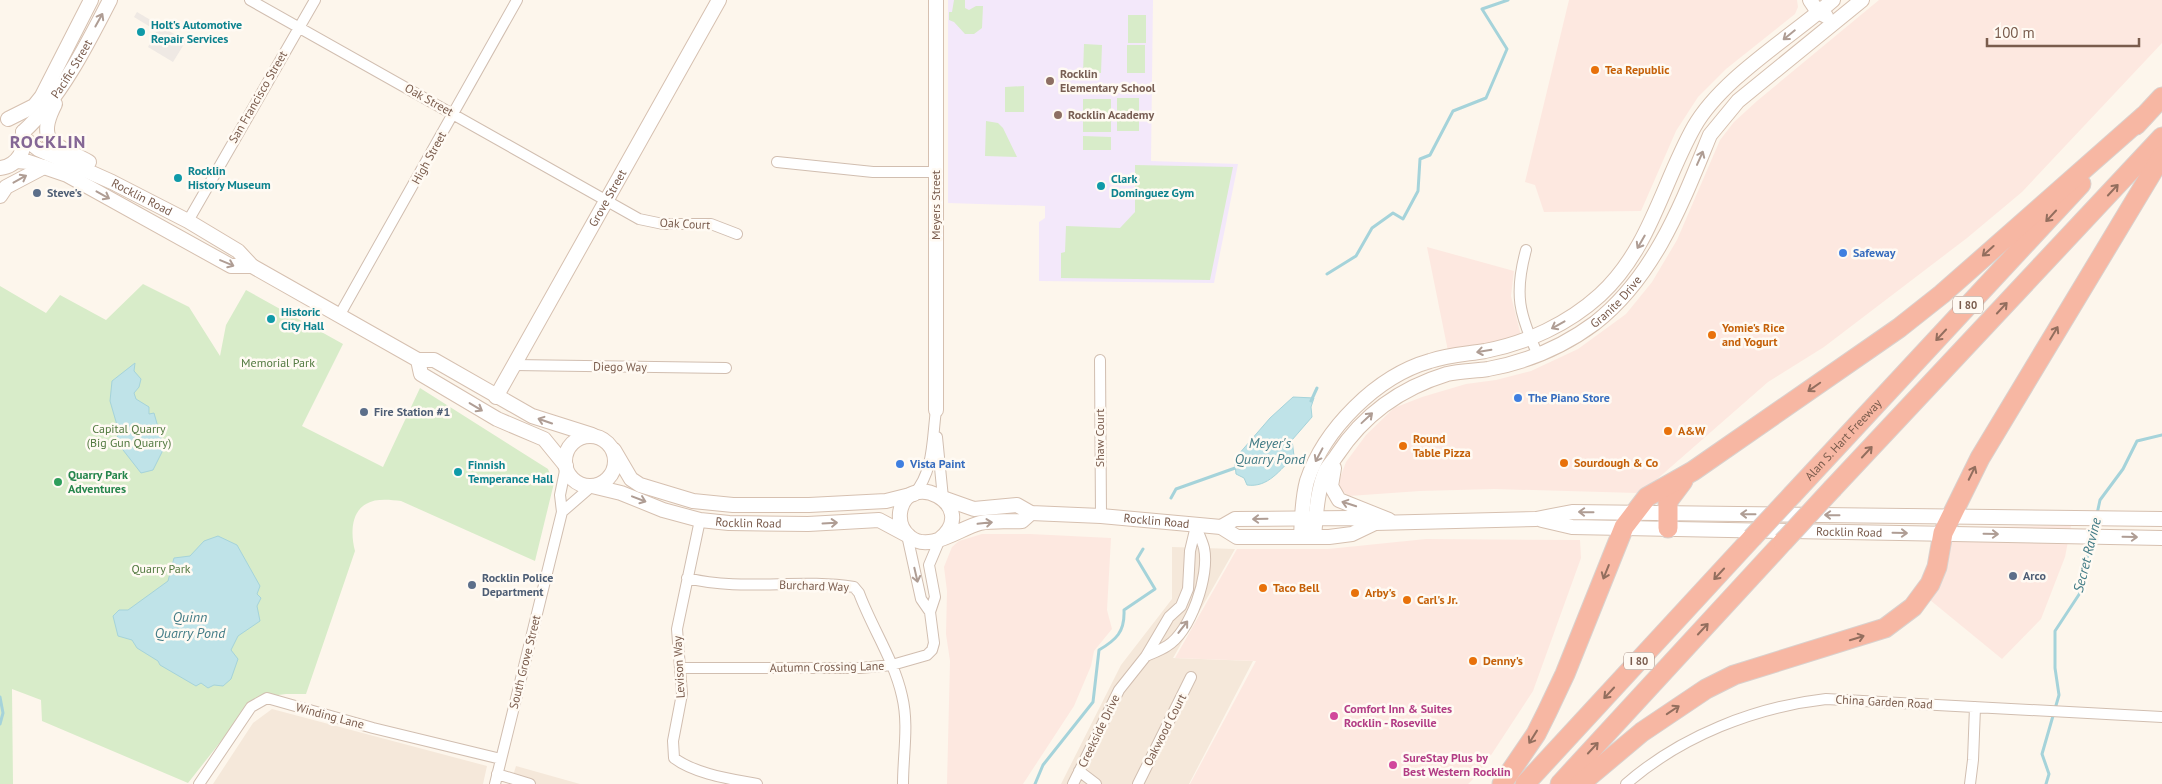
<svg xmlns="http://www.w3.org/2000/svg" width="2162" height="784" viewBox="0 0 2162 784" font-family="'PT Sans',sans-serif">
<rect width="100%" height="100%" fill="#fdf6ec"/>
<path fill="#f5e8da" d="M1172,547L1235,549L1173,658L1253,661L1189,784H1061L1121,665L1172,599Z
M272,709L487,766L483,784H213L253,723Z
M516,766L580,784H515L511,782Z"/>
<path fill="#fde8e0" d="M1569,0H1797L1798,7L1795,14L1726,69L1698,97L1676,131L1641,211L1544,212L1535,185L1525,182Z
M1879,0H2162V43L2022,192L1967,238L1824,347L1768,382L1656,480L1637,493L1494,489L1420,491L1349,496L1341,490L1339,481L1346,462L1366,435L1394,408L1422,397L1466,384L1496,380L1531,371L1578,349L1626,314L1652,282L1677,240L1720,140L1734,122L1757,101Z
M1427,247L1514,271L1511,296L1521,336L1448,351Z
M2071,526L2065,557L2041,619L2002,659L1930,600L1955,527Z
M982,534H1030L1111,538L1107,610L1112,629L1094,651L1091,666L1074,706L1023,784H947L950,661L946,634L947,591L944,567L952,547L959,541Z
M1426,539L1580,540L1581,558L1533,691L1480,772L1468,784H1190L1256,661L1175,658L1237,549H1328Z"/>
<path fill="#efe9e4" d="M137,12L186,41L173,62L148,47L157,31L134,17Z"/>
<path fill="#f3e8fa" d="M948,0H1153L1151,161L1238,164L1214,283L1039,281V222L1045,218V206L948,203Z"/>
<path fill="#d8ecc9" d="M954,0H965V8L969,10L976,6H983L982,28L974,34H965L954,22L949,20V12H952Z
M1128,15H1146V43H1128Z
M1084,44L1102,45L1101,73H1083Z
M1127,45H1145V73H1127Z
M1024,86V112H1005V87Z
M1117,98H1139V131H1117Z
M1083,99H1111V113H1083Z
M1083,118H1111V132H1083Z
M986,121L998,123L1003,128L1017,157L985,156Z
M1083,136L1111,137V150H1083Z
M1135,165L1233,167L1210,280L1061,278V253L1065,252L1066,226L1120,228L1135,212Z
M143,284L189,307L220,356L226,325L246,290L343,344L302,426L383,467L420,388L548,469L554,483L535,561L401,501C390,500 376,498 366,504C350,513 351,536 355,551L306,694H286L255,698L188,783L42,721L41,700L12,689L13,784H0V286L46,313L60,295L106,320Z"/>
<path fill="#bfe3e8" stroke="#a5d3da" d="M135,363L134,371L141,379L139,387L134,393L136,399L149,407V414L154,413L164,448L153,470L141,473L116,441L119,432L110,401L112,381Z
M1293,397L1314,398L1311,407L1312,417L1292,440L1294,456C1280,470 1268,488 1247,485L1244,478L1236,474L1235,464L1241,458L1238,455L1270,418Z
M218,536L237,545L260,586L257,594L261,598L257,606L260,621L238,636L231,650L238,659L231,679L223,686L214,685L208,688L201,683L196,686L160,665L158,661L137,648L132,640L118,636L113,616L119,610H128L168,581L174,558L190,556L204,541Z"/>
<g fill="none" stroke-linecap="round" stroke-linejoin="round">
<path stroke="#a5d3da" stroke-width="3" d="M1327,274L1356,256L1372,228L1393,213L1403,219L1418,191L1420,159L1430,155L1453,111L1486,98L1507,49L1482,9L1508,0
M1311,401L1317,388
M1171,498L1176,489L1238,467
M2097,514L2100,500L2123,469L2137,441L2162,435
M0,697L3,713L0,724
M1035,784L1043,765L1093,702L1099,650C1116,640 1125,632 1124,610L1155,589L1137,559L1143,549
M2046,784L2049,774L2042,754L2059,695L2055,668V631L2080,593L2091,540"/>
<defs>
<path id="street" d="M250,0L639,219L663,224H711L737,234
M777,162L873,172H936
M188,221L315,0
M1526,250C1514,294 1519,314 1538,355
M339,316L517,0
M1100,360L1101,516
M514,365L726,368
M937,437L943,498
M914,494C934,471 932,440 936,410
M562,512L592,486
M700,520L677,629L682,694L673,741L674,758C695,774 731,779 757,784
M907,535L921,599L930,612
M687,578C742,592 799,578 854,587L859,593C872,628 894,660 902,696C909,725 903,754 903,784
M1146,656C1153,653 1161,650 1167,646C1191,631 1210,575 1204,548C1202,540 1198,533 1196,526
M681,668H860L892,665L927,655L932,650L934,643L930,612L935,597L929,565L940,539
M1079,771L1096,784
M497,774L530,784
M199,784L251,707L267,698L373,728L501,759
M495,784L562,512L560,495L566,466
M1073,784L1119,690L1146,656L1169,617L1181,606L1188,589L1190,551L1196,526
M1138,784L1191,677
M1626,784C1681,736 1755,707 1826,699L2162,717
M1970,784L1973,760L1975,707"/>
<g id="secondary">
<path d="M1810,0L1818,12L1826,16"/>
<path d="M55,104C34,145 57,144 89,162"/>
<path d="M8,119L34,106L42,96L91,0"/>
<path id="s1" d="M23,132C59,100 88,43 110,0"/>
<path id="s2" d="M25,139L38,149L112,182L188,221L238,251L252,266L418,360H434L532,416L592,435"/>
<path d="M16,161L29,162L67,175L231,266H252"/>
<path d="M0,168C18,166 27,149 23,132"/>
<path d="M0,196L6,187L44,167"/>
<path d="M418,360L421,374L497,419L544,439L566,466"/>
<path id="s3" d="M496,397L719,0"/>
<path d="M936,410V0"/>
<circle cx="590" cy="461" r="25"/>
<path d="M614,450L631,479L640,485L693,501L733,505H809L886,501L914,494"/>
<path d="M1334,468L1331,486L1339,500L1389,520"/>
<path id="s4" d="M592,486L621,493L663,510L700,520L729,523L808,524L879,520L907,535"/>
<path id="s5" d="M943,498L974,509L1017,505L1031,513L1101,516L1221,527L1237,537H1329L1352,534L1375,523"/>
<path id="s6" d="M1542,520L1572,527L2162,538"/>
<path d="M1221,527L1235,519L1351,518L1375,523L1536,519L1572,512L2162,519"/>
<path d="M1301,537C1302,518 1302,499 1307,481C1324,429 1377,376 1430,361C1448,355 1467,354 1485,351C1527,343 1568,324 1600,295C1650,249 1662,184 1694,127C1722,78 1790,38 1833,0"/>
<path id="s7" d="M1314,537C1316,515 1317,490 1326,470C1329,465 1334,460 1337,455C1364,414 1401,388 1447,374C1461,371 1475,371 1488,369C1527,362 1564,346 1595,323C1655,276 1682,203 1710,135L1738,101L1862,0"/>
<path d="M940,539C981,505 906,467 900,513C899,523 902,531 910,537C929,553 960,528 980,523C994,520 1009,522 1022,521L1031,513"/>
</g>
<g id="highway">
<path d="M2136,125L2162,97"/>
<path d="M1833,488L2162,137"/>
<path id="s8" d="M1793,494L2081,184"/>
<path d="M1668,528V501L1683,481"/>
<path d="M1502,784L1536,734L1547,712L1565,674L1624,527L1647,497L1693,471L1899,328L1942,294L2144,116"/>
<path d="M1525,784L1752,538"/>
<path d="M1560,784L1783,542"/>
<path d="M1580,784L1642,732L1706,689L1734,675L1885,628L1913,607L1930,584L1937,567L1943,533L1980,458L2162,156"/>
</g>
</defs>
<use href="#street" stroke="#d1beb0" stroke-width="12"/>
<use href="#secondary" stroke="#d6c0b0" stroke-width="16"/>
<use href="#highway" stroke="#dad1cd" stroke-width="21"/>
<use href="#street" stroke="#fff" stroke-width="10"/>
<use href="#secondary" stroke="#fff" stroke-width="14"/>
<use href="#highway" stroke="#f7b7a3" stroke-width="19"/>
<defs>
<path id="highway-bridge" d="M1752,538L1793,494
M1783,542L1833,488"/>
</defs>
<use href="#highway-bridge" stroke="#dad1cd" stroke-width="21" stroke-linecap="butt"/>
<use href="#highway-bridge" stroke="#f7b7a3" stroke-width="19"/>
</g>
<defs><path id="oneway-shaft" d="M-6 0H5M1.5-3L5.5 0L1.5 3" fill="none" stroke-width="1.6" stroke-linecap="round" stroke-linejoin="round" transform="scale(1.25)"/></defs>
<g stroke="#af9d94">
<use href="#oneway-shaft" transform="translate(99 20) rotate(-61)"/>
<use href="#oneway-shaft" transform="translate(1789 35) rotate(141)"/>
<use href="#oneway-shaft" transform="translate(1700 158) rotate(-66)"/>
<use href="#oneway-shaft" transform="translate(20 179) rotate(-29)"/>
<use href="#oneway-shaft" transform="translate(103 195) rotate(29)"/>
<use href="#oneway-shaft" transform="translate(1641 242) rotate(120)"/>
<use href="#oneway-shaft" transform="translate(227 263) rotate(23)"/>
<use href="#oneway-shaft" transform="translate(1558 325) rotate(151)"/>
<use href="#oneway-shaft" transform="translate(1484 351) rotate(171)"/>
<use href="#oneway-shaft" transform="translate(476 407) rotate(31)"/>
<use href="#oneway-shaft" transform="translate(1367 418) rotate(-43)"/>
<use href="#oneway-shaft" transform="translate(545 421) rotate(-161)"/>
<use href="#oneway-shaft" transform="translate(1319 455) rotate(118)"/>
<use href="#oneway-shaft" transform="translate(639 499) rotate(21)"/>
<use href="#oneway-shaft" transform="translate(1349 504) rotate(-162)"/>
<use href="#oneway-shaft" transform="translate(1586 512) rotate(-179)"/>
<use href="#oneway-shaft" transform="translate(1748 514) rotate(-179)"/>
<use href="#oneway-shaft" transform="translate(1832 515) rotate(-179)"/>
<use href="#oneway-shaft" transform="translate(1260 519) rotate(179)"/>
<use href="#oneway-shaft" transform="translate(830 523) rotate(-3)"/>
<use href="#oneway-shaft" transform="translate(985 523) rotate(-6)"/>
<use href="#oneway-shaft" transform="translate(1900 533) rotate(1)"/>
<use href="#oneway-shaft" transform="translate(1991 534) rotate(1)"/>
<use href="#oneway-shaft" transform="translate(2130 537) rotate(1)"/>
<use href="#oneway-shaft" transform="translate(916 575) rotate(77)"/>
<use href="#oneway-shaft" transform="translate(1183 627) rotate(-52)"/>
</g>
<g stroke="#936e5e">
<use href="#oneway-shaft" transform="translate(2113 190) rotate(-47)"/>
<use href="#oneway-shaft" transform="translate(2051 216) rotate(133)"/>
<use href="#oneway-shaft" transform="translate(1988 251) rotate(138)"/>
<use href="#oneway-shaft" transform="translate(2002 308) rotate(-47)"/>
<use href="#oneway-shaft" transform="translate(2054 333) rotate(-59)"/>
<use href="#oneway-shaft" transform="translate(1941 335) rotate(133)"/>
<use href="#oneway-shaft" transform="translate(1814 387) rotate(145)"/>
<use href="#oneway-shaft" transform="translate(1867 452) rotate(-47)"/>
<use href="#oneway-shaft" transform="translate(1972 473) rotate(-64)"/>
<use href="#oneway-shaft" transform="translate(1606 572) rotate(112)"/>
<use href="#oneway-shaft" transform="translate(1719 574) rotate(133)"/>
<use href="#oneway-shaft" transform="translate(1703 629) rotate(-47)"/>
<use href="#oneway-shaft" transform="translate(1857 638) rotate(-17)"/>
<use href="#oneway-shaft" transform="translate(1609 693) rotate(133)"/>
<use href="#oneway-shaft" transform="translate(1673 710) rotate(-34)"/>
<use href="#oneway-shaft" transform="translate(1533 737) rotate(122)"/>
<use href="#oneway-shaft" transform="translate(1593 748) rotate(-47)"/>
</g>
<g fill="#0f9aa8" stroke="#fffaf3" stroke-width="2">
<circle cx="141" cy="32" r="5"/>
<circle cx="178" cy="178" r="5"/>
<circle cx="1101" cy="186" r="5"/>
<circle cx="271" cy="319" r="5"/>
<circle cx="458" cy="472" r="5"/>
</g>
<g fill="#e8710a" stroke="#fffaf3" stroke-width="2">
<circle cx="1595" cy="70" r="5"/>
<circle cx="1712" cy="335" r="5"/>
<circle cx="1668" cy="431" r="5"/>
<circle cx="1403" cy="446" r="5"/>
<circle cx="1564" cy="463" r="5"/>
<circle cx="1263" cy="588" r="5"/>
<circle cx="1355" cy="593" r="5"/>
<circle cx="1407" cy="600" r="5"/>
<circle cx="1473" cy="661" r="5"/>
</g>
<g fill="#8d6e63" stroke="#fffaf3" stroke-width="2">
<circle cx="1050" cy="81" r="5"/>
<circle cx="1058" cy="115" r="5"/>
</g>
<g fill="#5c6f8a" stroke="#fffaf3" stroke-width="2">
<circle cx="37" cy="193" r="5"/>
<circle cx="364" cy="412" r="5"/>
<circle cx="2013" cy="576" r="5"/>
<circle cx="472" cy="585" r="5"/>
</g>
<g fill="#3f7fe0" stroke="#fffaf3" stroke-width="2">
<circle cx="1843" cy="253" r="5"/>
<circle cx="1518" cy="398" r="5"/>
<circle cx="900" cy="464" r="5"/>
</g>
<circle fill="#2e9e5b" stroke="#fffaf3" stroke-width="2" cx="58" cy="482" r="5"/>
<g fill="#d1479c" stroke="#fffaf3" stroke-width="2">
<circle cx="1334" cy="716" r="5"/>
<circle cx="1393" cy="765" r="5"/>
</g>
<g text-anchor="middle" stroke-width="5" stroke-linejoin="round" paint-order="stroke">
<g fill="#fffaf3" stroke="#a28b7f" stroke-width="1">
<rect x="1953" y="296.5" width="30" height="17" rx="4"/>
<rect x="1624" y="652.5" width="30" height="17" rx="4"/>
</g>
<g font-size="11" font-weight="bold" fill="#7a5c4d">
<text x="1968" y="309">I 80</text>
<text x="1639" y="665">I 80</text>
</g>
<g font-size="12" font-weight="bold" fill="#0d838f" stroke="#fffaf3" text-anchor="start">
<text x="151" y="29">Holt's Automotive<tspan x="151" dy="14">Repair Services</tspan></text>
<text x="188" y="175">Rocklin<tspan x="188" dy="14">History Museum</tspan></text>
<text x="1111" y="183">Clark<tspan x="1111" dy="14">Dominguez Gym</tspan></text>
<text x="281" y="316">Historic<tspan x="281" dy="14">City Hall</tspan></text>
<text x="468" y="469">Finnish<tspan x="468" dy="14">Temperance Hall</tspan></text>
</g>
<g font-size="12" fill="#7a5c4d" stroke="#fffaf3">
<text dy="4" stroke="none"><textPath href="#s1" startOffset="80">Pacific Street</textPath></text>
<text transform="translate(258 97) rotate(-60)" y="4">San Francisco Street</text>
<text transform="translate(429 100) rotate(29)" y="4">Oak Street</text>
<text transform="translate(429 158) rotate(-61)" y="4">High Street</text>
<text dy="4" stroke="none"><textPath href="#s2" startOffset="131">Rocklin Road</textPath></text>
<text dy="4" stroke="none"><textPath href="#s3" startOffset="228">Grove Street</textPath></text>
<text transform="translate(936 205) rotate(-90)" y="4">Meyers Street</text>
<text transform="translate(685 224) rotate(3)" y="4">Oak Court</text>
<text dy="4" stroke="none"><textPath href="#s7" startOffset="415">Granite Drive</textPath></text>
<text transform="translate(620 367) rotate(1)" y="4">Diego Way</text>
<text transform="translate(1100 438) rotate(-90)" y="4">Shaw Court</text>
<text dy="4" stroke="none"><textPath href="#s8" startOffset="74">Alan S. Hart Freeway</textPath></text>
<text dy="4" stroke="none"><textPath href="#s5" startOffset="218">Rocklin Road</textPath></text>
<text dy="4" stroke="none"><textPath href="#s4" startOffset="162">Rocklin Road</textPath></text>
<text dy="4" stroke="none"><textPath href="#s6" startOffset="308">Rocklin Road</textPath></text>
<text transform="translate(814 586) rotate(2)" y="4">Burchard Way</text>
<text transform="translate(525 662) rotate(-76)" y="4">South Grove Street</text>
<text transform="translate(679 667) rotate(-93)" y="4">Levison Way</text>
<text transform="translate(827 667) rotate(-1)" y="4">Autumn Crossing Lane</text>
<text transform="translate(1884 702) rotate(3)" y="4">China Garden Road</text>
<text transform="translate(330 716) rotate(15)" y="4">Winding Lane</text>
<text transform="translate(1165 730) rotate(-63)" y="4">Oakwood Court</text>
<text transform="translate(1099 731) rotate(-64)" y="4">Creekside Drive</text>
</g>
<g font-size="12" font-weight="bold" fill="#c56008" stroke="#fffaf3" text-anchor="start">
<text x="1605" y="74">Tea Republic</text>
<text x="1722" y="332">Yomie's Rice<tspan x="1722" dy="14">and Yogurt</tspan></text>
<text x="1678" y="435">A&amp;W</text>
<text x="1413" y="443">Round<tspan x="1413" dy="14">Table Pizza</tspan></text>
<text x="1574" y="467">Sourdough &amp; Co</text>
<text x="1273" y="592">Taco Bell</text>
<text x="1365" y="597">Arby's</text>
<text x="1417" y="604">Carl's Jr.</text>
<text x="1483" y="665">Denny's</text>
</g>
<g font-size="12" font-weight="bold" fill="#785e54" stroke="#fffaf3" text-anchor="start">
<text x="1060" y="78">Rocklin<tspan x="1060" dy="14">Elementary School</tspan></text>
<text x="1068" y="119">Rocklin Academy</text>
</g>
<g font-size="12" font-weight="bold" fill="#4e5e75" stroke="#fffaf3" text-anchor="start">
<text x="47" y="197">Steve's</text>
<text x="374" y="416">Fire Station #1</text>
<text x="2023" y="580">Arco</text>
<text x="482" y="582">Rocklin Police<tspan x="482" dy="14">Department</tspan></text>
</g>
<g font-size="12" font-weight="bold" fill="#366cbe" stroke="#fffaf3" text-anchor="start">
<text x="1853" y="257">Safeway</text>
<text x="1528" y="402">The Piano Store</text>
<text x="910" y="468">Vista Paint</text>
</g>
<g font-size="12" fill="#537a41" stroke="#fffaf3">
<text x="278" y="367">Memorial Park</text>
<text x="129" y="433">Capital Quarry<tspan x="129" dy="14">(Big Gun Quarry)</tspan></text>
<text x="161" y="573">Quarry Park</text>
</g>
<g font-size="12" font-weight="bold" fill="#27864d" stroke="#fffaf3" text-anchor="start">
<text x="68" y="479">Quarry Park<tspan x="68" dy="14">Adventures</tspan></text>
</g>
<g font-size="12" font-weight="bold" fill="#b23c85" stroke="#fffaf3" text-anchor="start">
<text x="1344" y="713">Comfort Inn &amp; Suites<tspan x="1344" dy="14">Rocklin - Roseville</tspan></text>
<text x="1403" y="762">SureStay Plus by<tspan x="1403" dy="14">Best Western Rocklin</tspan></text>
</g>
<g font-size="14" font-style="italic" fill="#437c86" stroke="#fffaf3">
<text x="1270" y="448">Meyer's<tspan x="1270" dy="16">Quarry Pond</tspan></text>
<text transform="translate(2087 555) rotate(-76)" y="5">Secret Ravine</text>
<text x="190" y="622">Quinn<tspan x="190" dy="16">Quarry Pond</tspan></text>
</g>
<g font-size="18" font-weight="bold" letter-spacing="1" fill="#846695" stroke="#fffaf3">
<text x="48" y="148">ROCKLIN</text>
</g>
</g>
<path d="M1987 38v8h152v-8" fill="none" stroke="#7a5c4d" stroke-width="2.5"/>
<text x="1994" y="38" font-size="15" fill="#7a5c4d" stroke="#fffaf3" stroke-width="4" paint-order="stroke">100 m</text>
</svg>
